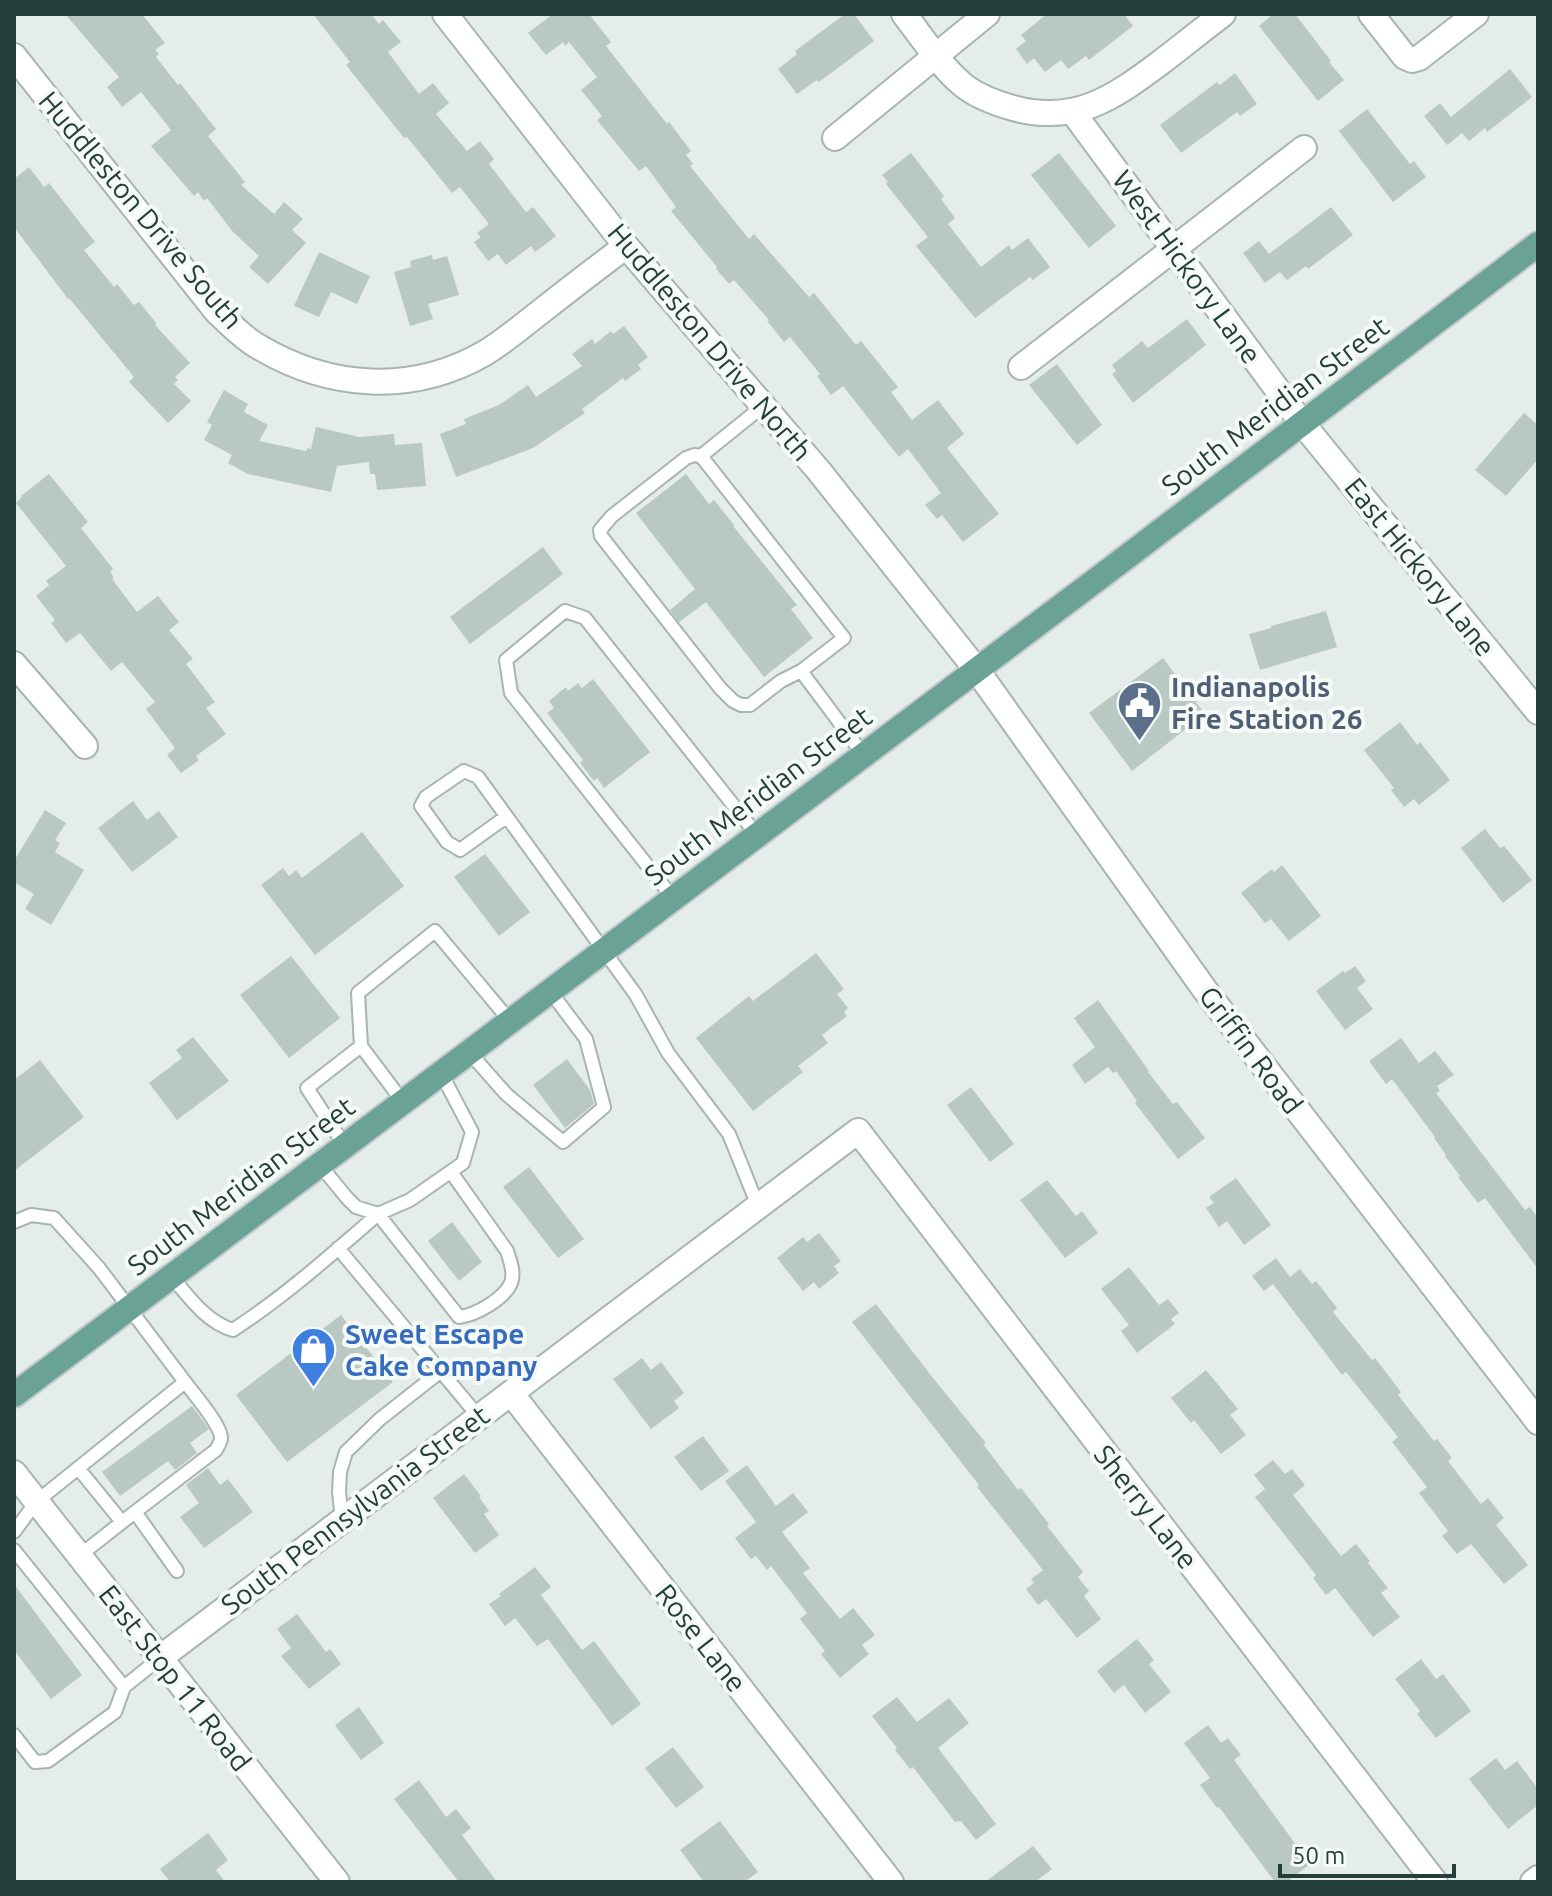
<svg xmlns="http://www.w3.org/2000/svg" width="1552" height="1896" viewBox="0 0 1552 1896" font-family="Ubuntu,sans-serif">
<rect width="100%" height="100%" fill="#e4edea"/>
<path fill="#b9c8c3" d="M65,14H142L165,43L155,50L159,54L156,57L178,85L180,83L216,129L208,136L245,182L241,185L274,214L284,202L303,219L292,230L306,243L268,284L249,267L259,256L233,232L207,198L204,201L198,192L194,196L151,146L171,130L141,92L122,107L107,87L119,77Z
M313,14H371L379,24L383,20L401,42L388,52L419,94L433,83L449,103L436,114L467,151L480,141L494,159L489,164L526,212L533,207L556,236L535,252L531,246L506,265L498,254L488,261L474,242L481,237L477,233L489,224L460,187L452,193L407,137L404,138L346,65L350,62Z
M553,14H589L611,42L606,46L667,124L669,122L691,151L686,155L693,164L690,166L749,239L754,234L809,297L814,293L856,345L861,341L898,387L891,392L912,420L938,400L964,434L947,448L999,514L963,542L942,515L937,519L925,505L941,493L908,449L899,457L843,386L831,395L817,376L820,374L790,337L784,342L767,321L769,320L734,280L729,284L716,269L717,267L671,211L676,207L646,166L639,171L597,120L602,116L581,90L597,77L569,42L565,46L563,42L546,55L528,33Z
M845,14H854L874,41L819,82L817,80L797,94L778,69L797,54L795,51Z
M1047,14H1124L1133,26L1089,60L1086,56L1068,69L1061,60L1045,72L1034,58L1027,64L1016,49L1026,41L1021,35Z
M1273,14H1295L1331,61L1329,62L1344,80L1318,101L1259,26Z
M1510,69L1532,97L1487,132L1485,128L1469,141L1462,133L1447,145L1424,116L1440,103L1451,117Z
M1235,73L1257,104L1240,116L1237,112L1181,153L1160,125L1217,82L1220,85Z
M1367,109L1410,164L1414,161L1426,177L1393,202L1339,131Z
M911,153L944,196L941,199L955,218L948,224L981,267L1009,245L1012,250L1028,238L1050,267L1033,280L1030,277L975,318L916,246L928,237L886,184L888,182L882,175Z
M1059,153L1116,226L1089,248L1031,175Z
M29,167L44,187L49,183L95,242L84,250L114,287L117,284L134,305L139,302L157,324L155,325L190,363L175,377L178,380L174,384L191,401L168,423L129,382L134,377L69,298L68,299L14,227V179Z
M1331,207L1353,235L1308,269L1306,266L1287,280L1280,272L1265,283L1243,253L1259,241L1269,254Z
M319,252L370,276L357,304L331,292L319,317L294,306Z
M432,255L433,260L447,256L459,295L428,304L433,319L410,326L394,272L411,267L410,261Z
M1187,319L1206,345L1133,403L1112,374L1116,371L1112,365L1142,341L1148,348Z
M624,326L648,357L638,365L641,369L625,381L623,378L582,409L585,413L533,448L456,477L440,434L466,424L464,419L499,405L528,385L536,397L582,366L572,354L592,339L595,344L611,331L613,334Z
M1057,364L1102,425L1077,445L1029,385Z
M224,390L248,404L244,412L268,425L259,441L306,451L307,448L311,449L316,427L359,437L394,434L395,445L422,443L426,486L377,490L375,474H370L369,462L337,466L331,492L248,474L228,463L232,455L204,440L212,425L207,422Z
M1524,413L1538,425V459L1506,496L1475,470Z
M49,474L88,522L81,528L113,569L110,572L114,578L112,579L137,612L158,596L179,622L169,630L193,659L186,664L215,702L206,708L226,734L196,756L199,760L181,773L167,755L175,748L146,709L155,702L122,662L111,671L80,633L66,643L51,623L55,620L36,596L49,585L46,581L66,566L16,503L22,497L21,496Z
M686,474L709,504L714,500L734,525L733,526L797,605L791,609L813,638L764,677L706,602L679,622L670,610L695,589L636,513Z
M543,547L563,574L470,644L450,617Z
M1326,611L1337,647L1260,670L1249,634L1271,628V626Z
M1163,658L1205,714L1132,771L1089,713Z
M593,679L650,752L604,788L597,778L594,781L580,763L583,760L547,713L554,708L549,701L566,687L568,691L578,683L582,688Z
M1400,722L1417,745L1420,742L1450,780L1419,805L1414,799L1404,807L1391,790L1394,788L1364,750Z
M133,801L147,820L159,811L178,837L132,872L98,828Z
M45,810L66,823L55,840L60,843L55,852L84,870L51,925L25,909L34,894L14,882V861Z
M1485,829L1500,848L1504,846L1532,880L1503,903L1461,848Z
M362,832L404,886L315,955L261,885L283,868L289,876L296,870L302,878Z
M485,854L530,912L499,936L454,877Z
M1282,865L1321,916L1289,941L1271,919L1265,923L1241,893L1272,869L1274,872Z
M816,953L844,989L837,994L848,1008L844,1012L847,1016L822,1035L828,1043L798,1066L803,1072L753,1111L696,1038L749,996L753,1001Z
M291,956L340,1018L289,1058L240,995Z
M1355,966L1366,981L1357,988L1373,1009L1345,1030L1316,991L1343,971L1345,973Z
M1098,1000L1149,1071L1148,1072L1173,1104L1177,1102L1205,1138L1178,1159L1135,1103L1137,1101L1116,1071L1113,1073L1108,1067L1085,1084L1072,1065L1095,1047L1074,1018Z
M193,1037L229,1081L177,1120L149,1083L182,1058L176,1050Z
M1401,1038L1419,1063L1435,1051L1454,1075L1437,1086L1440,1091L1436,1093L1525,1210L1530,1207L1538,1218V1269L1485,1198L1478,1203L1458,1177L1460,1176L1445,1156L1446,1155L1434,1138L1435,1137L1392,1079L1386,1084L1369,1061Z
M567,1059L590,1090L594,1104L565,1128L533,1085Z
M40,1060L84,1117L14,1171V1080Z
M971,1087L1014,1144L990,1162L947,1105Z
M529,1167L584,1239L558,1258L503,1187Z
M1236,1178L1271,1225L1244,1245L1227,1221L1219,1227L1206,1208L1214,1203L1209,1197Z
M1047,1180L1076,1216L1082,1211L1098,1233L1065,1258L1020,1200Z
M452,1222L482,1262L459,1281L428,1241Z
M819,1233L841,1261L834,1266L839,1273L819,1289L814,1282L803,1291L777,1258L803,1237L807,1242Z
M1276,1258L1290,1277L1300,1269L1312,1284L1316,1281L1337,1308L1333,1312L1372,1360L1375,1358L1401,1392L1398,1395L1434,1441L1437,1439L1452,1458L1448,1461L1481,1504L1488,1498L1504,1518L1496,1525L1528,1565L1504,1584L1471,1544L1457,1554L1442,1536L1448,1531L1419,1493L1427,1487L1392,1442L1398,1437L1346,1372L1342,1375L1273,1284L1264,1291L1252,1276Z
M1129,1267L1159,1305L1168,1299L1179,1313L1171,1319L1175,1324L1137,1353L1121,1331L1129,1325L1101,1289Z
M876,1304L933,1378L986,1443L983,1444L1018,1490L1021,1488L1049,1524L1047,1526L1083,1572L1078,1577L1089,1591L1084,1596L1101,1619L1077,1638L1046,1599L1038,1605L1026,1589L1034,1583L1031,1579L1043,1570L977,1487L979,1485L852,1322Z
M341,1315L393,1382L287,1462L236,1395Z
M642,1358L651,1370L661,1362L684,1393L674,1401L679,1408L651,1429L613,1379Z
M1206,1370L1238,1409L1230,1415L1246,1435L1221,1454L1194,1420L1191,1423L1171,1398Z
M192,1406L209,1429L190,1443L197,1453L175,1470L168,1461L120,1496L102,1472Z
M703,1436L729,1471L701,1491L674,1457Z
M1273,1460L1285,1474L1292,1469L1305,1485L1293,1495L1341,1556L1356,1544L1370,1561L1368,1563L1388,1588L1381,1593L1400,1617L1373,1637L1335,1588L1326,1595L1313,1578L1316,1575L1255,1497L1265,1489L1254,1475Z
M747,1465L776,1506L793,1493L808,1512L782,1532L810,1568L803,1573L840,1619L853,1608L875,1635L862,1645L869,1654L840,1678L821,1654L825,1651L800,1619L807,1613L771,1566L767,1570L756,1556L751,1559L735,1538L756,1522L725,1481Z
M208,1468L220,1485L228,1479L253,1512L204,1548L180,1517L199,1503L186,1485Z
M464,1474L481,1496L479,1497L489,1511L484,1514L499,1535L475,1553L433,1498Z
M535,1567L551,1587L541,1595L582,1650L594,1641L641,1704L612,1726L548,1639L537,1646L515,1618L505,1626L489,1604L501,1596L499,1594Z
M14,1584L82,1675L51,1699L14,1650Z
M297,1614L326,1652L330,1649L341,1664L309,1689L281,1656L291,1648L277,1629Z
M1137,1639L1154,1660L1149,1664L1171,1692L1145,1713L1124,1685L1114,1693L1097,1671Z
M1421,1659L1436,1679L1443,1674L1471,1711L1436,1738L1417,1714L1420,1711L1395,1679Z
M897,1697L917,1722L949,1698L969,1723L938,1748L996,1824L976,1840L961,1821L955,1822L913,1767L910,1769L895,1750L897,1748L872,1716Z
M359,1707L384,1743L361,1760L335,1725Z
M1208,1725L1221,1743L1228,1738L1241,1755L1234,1760L1310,1864L1287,1882H1275L1219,1807L1217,1808L1200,1785L1210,1778L1184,1743Z
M673,1747L704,1787L676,1808L645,1768Z
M1496,1758L1505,1770L1517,1761L1538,1789V1805L1508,1829L1469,1779Z
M419,1780L446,1817L456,1809L471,1828L462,1835L497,1882H459L394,1799Z
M720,1821L758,1872L744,1882H704L680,1850Z
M208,1833L228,1860L216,1870L225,1882H170L160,1869Z
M1033,1846L1052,1869L1035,1882H985Z"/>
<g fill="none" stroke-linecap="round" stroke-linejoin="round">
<defs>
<path id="service" d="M763,406L701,456L844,638L801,671L863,754
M701,456L694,455L686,458L612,516L600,530L601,536L720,688L733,701L741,705H750L781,681L801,671
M506,817L460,850L447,842L421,806L426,797L464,771L478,777L636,995L668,1053L729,1134L758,1206
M673,898L511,693L506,660L565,611L585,618L757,835
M361,1046L403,1102
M469,1052L506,1094L563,1142L604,1107L586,1039L550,991
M345,1146L307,1088L361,1046L358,993L435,931L510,1021
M320,1165L347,1198L356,1207L378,1214L410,1200L463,1163L472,1132L441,1073
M14,1222L31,1215L54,1218L99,1268L185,1382L36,1502L14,1532
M338,1248L479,1417
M171,1276C189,1297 206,1322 233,1330C285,1296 331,1255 378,1214L459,1317C476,1315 504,1299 511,1283C515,1273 510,1260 507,1251L451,1172
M78,1468L122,1522
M135,1512L216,1450C218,1446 221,1442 221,1438C221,1425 194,1394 185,1382
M342,1520L339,1492L340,1472L346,1452L380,1419L441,1371
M14,1550L124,1687
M79,1556L135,1512L177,1571
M14,1735L35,1762L48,1761L115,1712L124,1687L160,1658"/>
<path id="minor" d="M445,14L626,246L819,471L976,669L1205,990L1538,1422
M904,14C922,37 940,66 963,85C978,97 995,103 1013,108C1075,125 1113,98 1160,63C1181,47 1202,30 1223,14
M1371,14L1405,57L1412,60L1419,58L1476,14
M14,56L217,312C230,324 244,339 259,347C330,389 412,395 485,353C505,341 522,326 539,313C568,290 597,268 626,246
M1072,111L1302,423L1538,712
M835,138L987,14
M1021,367L1304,148
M14,664L85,746
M511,1393L891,1882
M14,1473L337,1882
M160,1658L858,1131L1435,1882
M1533,1882L1538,1878"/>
<path id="primary" d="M14,1395L1116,565L1538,244"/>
</defs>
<use href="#service" stroke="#a7b5b1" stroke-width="16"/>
<use href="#minor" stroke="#a7b5b1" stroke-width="28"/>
<use href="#primary" stroke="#c2c9c8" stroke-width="28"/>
<use href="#service" stroke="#fff" stroke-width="12"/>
<use href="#minor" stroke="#fff" stroke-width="24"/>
<use href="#primary" stroke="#6aa296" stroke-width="24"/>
</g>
<defs>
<symbol id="civic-pin" viewBox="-11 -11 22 30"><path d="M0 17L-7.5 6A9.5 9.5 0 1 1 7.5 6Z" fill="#5c6f8a" stroke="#f5faf7"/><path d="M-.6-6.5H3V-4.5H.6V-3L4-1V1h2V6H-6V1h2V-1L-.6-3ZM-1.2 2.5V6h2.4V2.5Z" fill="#fff"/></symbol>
<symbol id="shop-pin" viewBox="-11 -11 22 30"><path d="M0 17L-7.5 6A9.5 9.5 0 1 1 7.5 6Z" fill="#3f7fe0" stroke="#f5faf7"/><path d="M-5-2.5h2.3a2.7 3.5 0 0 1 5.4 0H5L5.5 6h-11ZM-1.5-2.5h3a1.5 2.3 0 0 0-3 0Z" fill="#fff"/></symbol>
</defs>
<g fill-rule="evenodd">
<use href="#civic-pin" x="1114" y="678" width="51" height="69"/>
<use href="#shop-pin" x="288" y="1324" width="51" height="69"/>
</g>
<g text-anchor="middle" stroke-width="8" stroke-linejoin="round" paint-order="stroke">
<g font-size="28" fill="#243f39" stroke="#f5faf7">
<text transform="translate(141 210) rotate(50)" y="10">Huddleston Drive South</text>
<text transform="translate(1187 267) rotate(54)" y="10">West Hickory Lane</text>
<text transform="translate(710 342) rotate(50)" y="10">Huddleston Drive North</text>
<text transform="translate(1275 406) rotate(-37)" y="10">South Meridian Street</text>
<text transform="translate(1420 567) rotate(51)" y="10">East Hickory Lane</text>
<text transform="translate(758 796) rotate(-37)" y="10">South Meridian Street</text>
<text transform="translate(1251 1050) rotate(53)" y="10">Griffin Road</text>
<text transform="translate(241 1186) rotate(-37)" y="10">South Meridian Street</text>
<text transform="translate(1146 1507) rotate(52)" y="10">Sherry Lane</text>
<text transform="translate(355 1510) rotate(-37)" y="10">South Pennsylvania Street</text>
<text transform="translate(701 1638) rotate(52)" y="10">Rose Lane</text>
<text transform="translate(175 1678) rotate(52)" y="10">East Stop 11 Road</text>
</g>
<g font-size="28" font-weight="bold" fill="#4e5e75" stroke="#f5faf7" text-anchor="start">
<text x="1171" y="697">Indianapolis<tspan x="1171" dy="32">Fire Station 26</tspan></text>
</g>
<g font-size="28" font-weight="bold" fill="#366cbe" stroke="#f5faf7" text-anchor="start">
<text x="345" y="1344">Sweet Escape<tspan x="345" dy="32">Cake Company</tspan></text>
</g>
</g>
<rect width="1552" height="1896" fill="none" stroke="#243f39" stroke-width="32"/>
<path d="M1280 1864v12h174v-12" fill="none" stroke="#243f39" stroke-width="4"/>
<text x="1292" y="1864" font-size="24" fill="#243f39" stroke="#f5faf7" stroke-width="6" paint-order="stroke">50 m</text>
</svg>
